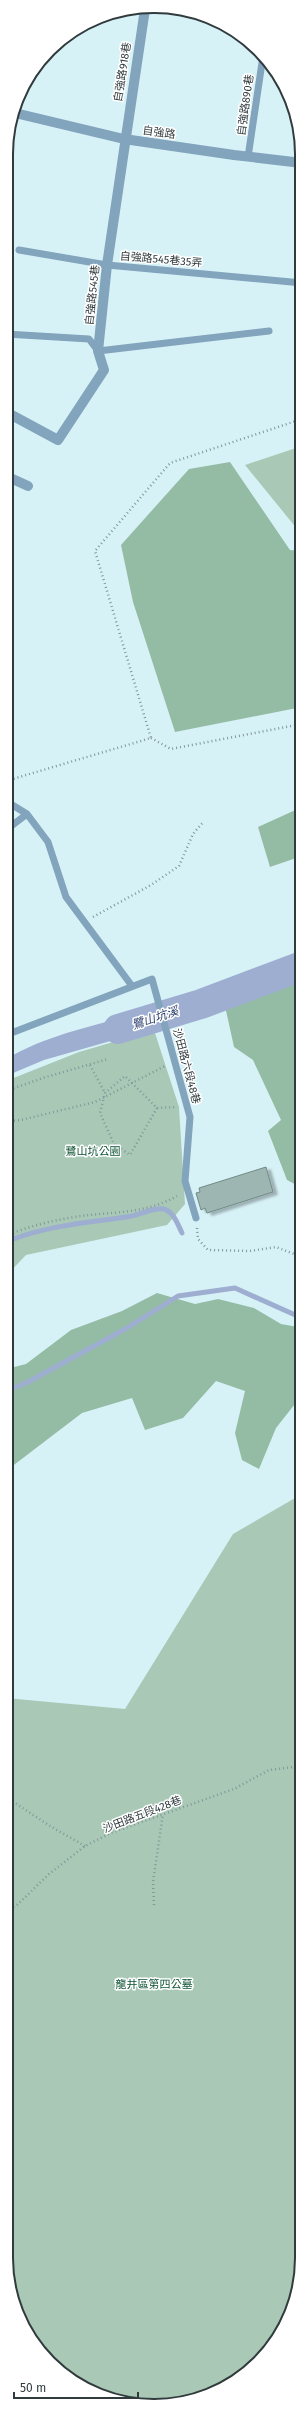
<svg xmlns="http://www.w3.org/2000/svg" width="308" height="2412" viewBox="0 0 308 2412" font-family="'Fira Sans','Noto Sans TC',sans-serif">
<defs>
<filter id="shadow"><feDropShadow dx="4.5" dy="2.5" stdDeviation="1" flood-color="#0004"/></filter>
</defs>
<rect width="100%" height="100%" fill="#d7f2f7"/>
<path fill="#a9c9b6" d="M302,446V535L245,465Z
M154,1030L179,1107L185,1204L167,1225L26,1255L6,1276V1081L79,1052Z
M302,1494V2268L287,2324L251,2369L201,2398L145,2406L97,2395L49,2362L17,2314L6,2258V1698L125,1709L233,1534Z"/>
<path fill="#94bca4" d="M230,462L290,550L302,551V707L175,732L133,602L121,545L189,469Z
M302,807V856L270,867L258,827Z
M302,977V1188L287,1180L268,1131L281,1120L253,1060L234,1047L225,1006Z
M157,1293L195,1304L218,1299L254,1308L281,1324L298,1327L302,1324V1395L276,1428L259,1469L242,1460L235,1433L245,1391L216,1381L183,1418L145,1430L132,1398L82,1413L6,1471V1369L26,1364L71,1330L122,1311Z"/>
<path fill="#9eaed1" d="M134,1015L157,1017L114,1040L44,1060L6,1076V1059C45,1036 91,1026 134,1015Z"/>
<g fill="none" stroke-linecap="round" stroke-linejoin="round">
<path stroke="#9eaed1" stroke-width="5" d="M6,1242C46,1225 89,1223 132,1216C141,1214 155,1207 164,1209C174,1212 178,1225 182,1233
M6,1391L28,1382L127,1328L178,1296L235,1288L302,1318"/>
<path stroke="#9eaed1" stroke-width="30" d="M118,1029L201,1004L302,966"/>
</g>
<path fill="#9db6b2" stroke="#718a86" filter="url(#shadow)" d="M266,1167L273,1192L207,1213L205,1208L201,1210L196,1193L200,1192L199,1188Z"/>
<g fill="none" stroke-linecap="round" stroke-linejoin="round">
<path stroke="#84969a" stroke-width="2.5" stroke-dasharray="1 3" stroke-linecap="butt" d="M151,738L171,749L302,724
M6,781L151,738L95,551L170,463L302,419
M93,917L151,885L179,866L193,834L204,821
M90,1065L105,1093
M6,1091L43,1078L108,1059
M157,1108L130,1155L114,1144L100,1113L105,1093L125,1076L157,1108L177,1107
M6,1121L21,1120L95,1102L165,1066
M197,1228L198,1239L208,1250L250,1251L276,1247L302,1257
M6,1236C30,1225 63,1218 89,1215C120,1212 149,1212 177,1196
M6,1797L50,1826L85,1846
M154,1905L153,1882L163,1814
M6,1910L16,1906L49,1874L85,1846L111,1833L234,1789L269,1770L302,1766"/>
<path stroke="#82a4bc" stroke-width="7" d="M248,157L263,56
M19,250L107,265L302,283
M6,334L89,339L98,351L269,331
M6,801L27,814L48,842L66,897L132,986
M6,830L27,814
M6,1035L152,979L190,1117L185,1181L196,1218"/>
<path stroke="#82a4bc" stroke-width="10" d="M15,113L124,139L234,155L302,163
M6,412L58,440L104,370L98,351L107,265L145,9
M6,476L28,486"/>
</g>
<g text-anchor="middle" stroke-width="3" stroke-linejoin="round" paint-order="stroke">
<g font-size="11" fill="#313b3e" stroke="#fff">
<text transform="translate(122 72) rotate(-81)" y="4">自強路918巷</text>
<text transform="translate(245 105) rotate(-82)" y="4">自強路890巷</text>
<text transform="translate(159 132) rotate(8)" y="4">自強路</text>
<text transform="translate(161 259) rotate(5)" y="4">自強路545巷35弄</text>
<text transform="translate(92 295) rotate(-84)" y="4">自強路545巷</text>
<text transform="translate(187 1066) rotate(75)" y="4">沙田路六段48巷</text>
<text transform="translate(142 1814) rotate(-21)" y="4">沙田路五段428巷</text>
</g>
<g font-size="11" fill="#0c5234" stroke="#fff">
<text x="93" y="1155">鷺山坑公園</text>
<text x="154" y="1988">龍井區第四公墓</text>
</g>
<g font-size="12" font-style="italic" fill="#293d6b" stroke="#fff">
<text transform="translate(155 1018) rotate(-18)" y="4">鷺山坑溪</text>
</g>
</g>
<path d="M0 0H308V2412H0ZM154 13H154A141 141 0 0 1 295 154V2258A141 141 0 0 1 154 2399H154A141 141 0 0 1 13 2258V154A141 141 0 0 1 154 13Z" fill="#fff" fill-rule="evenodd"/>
<path fill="none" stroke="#313b3e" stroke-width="2" d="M154 13H154A141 141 0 0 1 295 154V2258A141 141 0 0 1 154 2399H154A141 141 0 0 1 13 2258V154A141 141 0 0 1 154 13Z"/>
<path d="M14 2392v6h124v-6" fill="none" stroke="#313b3e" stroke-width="2"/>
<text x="20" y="2392" font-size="12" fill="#313b3e" stroke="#ffffff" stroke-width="3" paint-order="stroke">50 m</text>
</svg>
